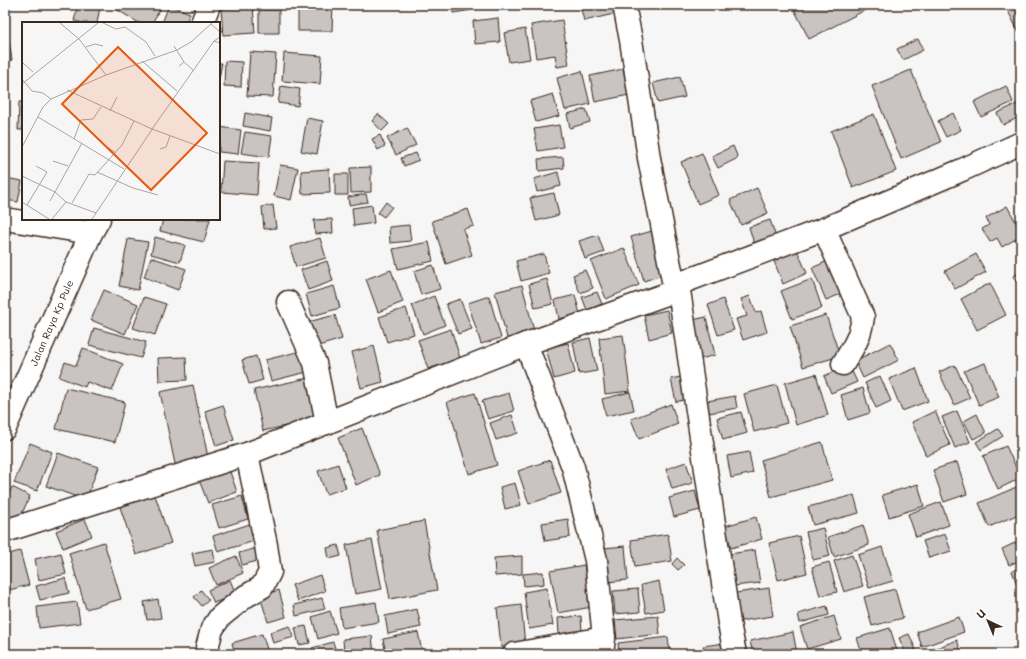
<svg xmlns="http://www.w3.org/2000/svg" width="1026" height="659" viewBox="0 0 1026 659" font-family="Mali,sans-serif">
<rect width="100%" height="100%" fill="#f7f6f6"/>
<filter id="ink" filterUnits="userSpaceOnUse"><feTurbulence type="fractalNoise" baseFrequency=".025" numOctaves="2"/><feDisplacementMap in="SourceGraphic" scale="8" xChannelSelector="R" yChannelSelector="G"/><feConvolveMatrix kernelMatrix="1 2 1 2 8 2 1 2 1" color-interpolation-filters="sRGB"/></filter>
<g filter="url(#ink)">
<path fill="#c9c3c1" stroke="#3b2a1e" d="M78,5H91L100,7L97,23H84L74,21Z
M118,5H159L162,6L152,23H139L116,9Z
M169,5L190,13L186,23H162Z
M253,5L255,33L223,35L221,8Z
M298,5H333L332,31H298Z
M452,5H471L472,10L453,13Z
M580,5H617L618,13L584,21Z
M792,5H875L809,39Z
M1005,5H1021V37Z
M259,10H279V33H259Z
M498,18L500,42L475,44L473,21Z
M562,20L569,65L557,67L555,55L536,58L531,25Z
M5,29H7L12,60L5,61Z
M525,29L530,59L509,62L504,33Z
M918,39L923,50L903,60L897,49Z
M250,52L276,54L273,97L247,96Z
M284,53L322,56L320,84L282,81Z
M225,61L242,62L241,87L224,86Z
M219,63H222L219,79Z
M623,69L629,95L595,102L590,76Z
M911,70L941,142L901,159L872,86Z
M582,71L590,104L565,110L557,78Z
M680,77L685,97L658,103L653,83Z
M281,86L300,89L298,106L278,103Z
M1006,86L1013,102L981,117L974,102Z
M553,94L559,116L536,122L530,101Z
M19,102H23V130H18Z
M1019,103L1021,107V116L1003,125L997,113Z
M586,109L590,122L570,128L567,114Z
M245,113L272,118L270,131L243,126Z
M953,113L961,130L946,137L938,121Z
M378,114L389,124L382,131L372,121Z
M874,114L896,171L853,188L831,131Z
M307,118L323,121L317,154L301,151Z
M559,125L563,147L538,151L534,129Z
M219,127L241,130L238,154L219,152Z
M407,128L416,145L396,155L387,138Z
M245,132L272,136L269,157L241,153Z
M380,135L385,146L378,150L372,139Z
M733,146L738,158L718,168L712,156Z
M416,153L419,160L404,166L401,158Z
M702,153L719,195L698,204L681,162Z
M563,157L564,168L539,171L538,159Z
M223,161L259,163L257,195L221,192Z
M280,165L298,168L291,200L274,196Z
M371,167V192L351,193L350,168Z
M329,169L330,193L302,194L301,171Z
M558,172L561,186L537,192L534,179Z
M335,174H348V195H335Z
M5,178L22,181L18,202L5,200Z
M757,188L768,213L741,225L730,200Z
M554,193L559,215L536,221L530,198Z
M366,194L368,202L349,205L348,197Z
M386,202L392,207L384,217L378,213Z
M273,205L276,228L264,229L262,207Z
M372,205L374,223L354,226L352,208Z
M1007,206L1021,231V236L1002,247L997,238L990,242L982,229L989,225L986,218Z
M468,209L474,226L463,229L472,255L446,264L432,221Z
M163,219H210L204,242L160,231Z
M332,219L333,233L315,234L314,220Z
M770,220L777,240L755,247L749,227Z
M409,225L411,241L390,243L389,227Z
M652,231L665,274L644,281L631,237Z
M598,235L604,252L585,259L579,241Z
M155,237L185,245L180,262L151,254Z
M320,238L326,258L296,267L290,247Z
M128,239L148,242L138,290L119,286Z
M429,242L433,261L398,269L393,249Z
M624,248L639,285L606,299L591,261Z
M797,250L807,273L783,284L774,261Z
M544,254L549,273L521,281L516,261Z
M976,254L986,272L955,289L945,271Z
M151,257L186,269L178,290L144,277Z
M832,259L846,292L826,300L812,268Z
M327,261L333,281L308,290L301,270Z
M433,265L440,289L421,295L414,271Z
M391,270L403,302L378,312L366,279Z
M585,270L593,288L580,293L573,275Z
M1021,272V290L1013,276Z
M547,279L553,304L535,308L529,284Z
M812,279L822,308L792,319L781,291Z
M990,283L1006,315L977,330L961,299Z
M522,285L534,331L507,338L495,292Z
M334,286L340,308L312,316L306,294Z
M104,290L138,304L125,334L91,320Z
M597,292L602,304L587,310L582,297Z
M575,295L580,314L559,319L555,300Z
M434,296L445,325L423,334L412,305Z
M489,296L501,338L481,344L468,303Z
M750,296L756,313L761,311L767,332L743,340L736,319L747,316L741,299Z
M144,297L166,304L155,335L133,328Z
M460,299L472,329L458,334L446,304Z
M723,299L734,330L718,335L708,305Z
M406,308L414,334L387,342L379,317Z
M667,310L672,333L649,339L644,315Z
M335,315L342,339L315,347L308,322Z
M826,315L840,356L803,367L790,326Z
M706,317L715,355L697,360L688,321Z
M94,328L146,342L141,358L89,345Z
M451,329L460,358L428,369L418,340Z
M623,335L630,391L605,394L599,338Z
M590,338L597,371L579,374L573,342Z
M568,343L575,373L554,379L546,348Z
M890,343L899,360L863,378L855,361Z
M374,346L383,382L361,388L352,352Z
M83,348L123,364L112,391L87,382L85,387L59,377L65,362L76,366Z
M301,351L307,372L271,381L265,360Z
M256,356L263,380L249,384L242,360Z
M186,357L187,380L159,381L158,358Z
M985,363L999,397L979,405L964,371Z
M849,365L857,382L831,393L824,376Z
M955,365L970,398L954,405L939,372Z
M916,368L928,401L902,411L889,379Z
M816,374L828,415L796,425L785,383Z
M685,376L690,398L676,402L671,379Z
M880,376L891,401L876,408L865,383Z
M308,378L317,419L263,431L254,390Z
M193,385L209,462L176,469L160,392Z
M777,385L787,423L754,432L744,394Z
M66,388L125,402L115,442L56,429Z
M863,388L870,413L848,420L841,395Z
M630,392L634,410L606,416L602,399Z
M475,393L497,465L469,474L447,402Z
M509,393L514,411L488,419L482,401Z
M735,396L737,408L709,413L707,401Z
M671,404L678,424L639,439L631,419Z
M223,405L234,440L216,446L205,411Z
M935,411L950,445L926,456L912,422Z
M957,411L970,442L955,448L942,417Z
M741,412L747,433L723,440L717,418Z
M977,414L986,433L973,439L964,421Z
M512,415L518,433L496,440L490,423Z
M362,428L380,475L356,485L338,438Z
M998,429L1003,436L981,450L976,442Z
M822,442L832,480L771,497L761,460Z
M30,443L52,452L37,491L14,483Z
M1006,446L1021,478L998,489L983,456Z
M749,452L753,473L731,478L727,456Z
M58,453L98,467L86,500L46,486Z
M550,460L561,493L529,504L518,471Z
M686,462L693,483L672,489L666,469Z
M957,462L967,494L944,502L933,470Z
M338,464L346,488L326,494L318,471Z
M229,469L237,492L208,503L199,480Z
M515,483L521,505L505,509L500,487Z
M918,484L924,506L889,517L882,495Z
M1019,486L1021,492V513L989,527L979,503Z
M12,487L30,496L17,524L5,518V502Z
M695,491L700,510L674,517L669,498Z
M155,495L171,543L136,555L120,507Z
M854,495L859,513L813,525L808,507Z
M242,496L248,519L219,528L212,505Z
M941,502L949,525L916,537L908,514Z
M756,517L762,539L731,548L725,526Z
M85,519L92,536L63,548L56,531Z
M568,519L570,537L545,541L542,523Z
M424,521L437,590L390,599L377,530Z
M256,522L261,539L218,552L213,536Z
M863,525L869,545L834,557L828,537Z
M823,528L830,556L813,560L806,532Z
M668,534L672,561L635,567L631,540Z
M945,534L951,551L929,558L923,541Z
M799,536L807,573L778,580L769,543Z
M372,540L382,589L355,594L346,545Z
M1021,540V560L1009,565L1002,549Z
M104,542L121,599L86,609L69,553Z
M338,545L341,556L329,559L327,548Z
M625,546L628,580L606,582L603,548Z
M882,547L893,581L869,588L858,555Z
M257,548L261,560L242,565L239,553Z
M213,549L215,562L195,566L192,553Z
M755,550L760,583L734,586L730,554Z
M20,551L29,585L9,590L5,574V555Z
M61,553L66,574L39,580L35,559Z
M852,555L863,586L844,592L834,561Z
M236,556L243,573L216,585L209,568Z
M522,556V574L495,576L494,558Z
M677,558L684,565L678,570L672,564Z
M829,562L837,592L820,596L812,567Z
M584,565L592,607L558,613L550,571Z
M1021,567V589L1019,590L1012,571Z
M543,572L544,584L524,586L523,574Z
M320,575L325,591L298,601L292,585Z
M65,578L69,593L40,600L36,586Z
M230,580L236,594L214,603L208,590Z
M659,581L664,610L646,613L641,585Z
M547,588L553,625L529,629L524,592Z
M769,588L773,616L740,621L736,593Z
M638,589L640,612L615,614L613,591Z
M895,589L903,618L872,626L864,597Z
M201,590L209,600L202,606L194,597Z
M279,590L286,617L268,622L260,596Z
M322,598L325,609L296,616L294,605Z
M158,599L161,618L147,620L144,602Z
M77,602L80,623L39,628L37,607Z
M376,602L379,622L342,628L339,608Z
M521,605L525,645L501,647L497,608Z
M827,606L829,615L800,623L798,614Z
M417,609L421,627L388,634L385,616Z
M330,611L337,633L318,639L312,617Z
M581,616L582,632L559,634L558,618Z
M658,616L660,634L617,639L615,620Z
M834,616L841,639L807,649L800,627Z
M959,617L964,632L922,647L917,632Z
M290,626L294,637L273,643L270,632Z
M306,626L310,643L299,645L295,628Z
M890,628L898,654H862L857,638Z
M418,632L422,652L412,654H386L383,639Z
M793,632L797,654H753L750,641Z
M262,634L268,652L262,654H235L232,643Z
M909,634L916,650L906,654L899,638Z
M372,636L374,654H344L343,639Z
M668,637L670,654H619L618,643Z
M957,640L961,651L953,654H926V652Z
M333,642L337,654H314L312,648Z
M725,643L727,654H705L703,646Z
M1021,649V654H1012Z
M834,650L836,654H819Z"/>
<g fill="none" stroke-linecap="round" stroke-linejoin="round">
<defs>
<g id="minor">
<path d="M624,5L631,40L649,158L675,291"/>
<path d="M202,23L209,5"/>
<path d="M5,219L91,233"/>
<path d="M824,229L863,317C860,338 854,346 843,364"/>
<path d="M678,284L729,623L735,654"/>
<path d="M288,302L315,363L327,423"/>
<path d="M526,344L573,467L596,560L604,638L602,654"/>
<path id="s1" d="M5,428L91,233L99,219"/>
<path d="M5,531L247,454L526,344L675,291L678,284L824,229L962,170L1021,143"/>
<path d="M210,654L207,648L212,629L220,617L246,596L262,587L270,572L266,545L247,454"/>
<path d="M514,654L604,638"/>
</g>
</defs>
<use href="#minor" stroke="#3b2a1e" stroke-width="25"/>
<use href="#minor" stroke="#fff" stroke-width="22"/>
</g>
</g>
<g text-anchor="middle" stroke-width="4" stroke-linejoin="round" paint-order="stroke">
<g font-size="10" fill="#3b2a1e" stroke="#fff">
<text dy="4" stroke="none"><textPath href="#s1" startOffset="115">Jalan Raya Kp Pule</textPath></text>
</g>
</g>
<g transform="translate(22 22)">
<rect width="198" height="198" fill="#f7f6f6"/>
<path fill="none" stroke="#aca4a0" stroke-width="1" d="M38,1L57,17L84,53M81,1L94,7L103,5M189,2L198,10M103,5L124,20L133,34M198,15L192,19L198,21M152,24L162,40L157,44M64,25L73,22L81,24M120,39L155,69M0,40L11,50M162,40L171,48M0,57L10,69L21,71L29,77M0,62L76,1M45,68L130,107L198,132M88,89L95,75M16,95L102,147M130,107L192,19M52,117L59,98L71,97L79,85M82,123L94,131M0,125L21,85L29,77L84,53L155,28L169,20L190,1M138,127L144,125L148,114M31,139L46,144M75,150L111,166L136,173M0,154L33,170L44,180L74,191M28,179L60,121M0,180L27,197M50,181L67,152L73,153L100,123L112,99M5,183L25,150L14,144M30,197L44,180M70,197L131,106"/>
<path fill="#e8590c" fill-opacity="0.15" stroke="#e8590c" stroke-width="2" d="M96,25L185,111L129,168L40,82Z"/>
<rect width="198" height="198" fill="none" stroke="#3b2a1e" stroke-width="2"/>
</g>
<rect width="1026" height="659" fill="none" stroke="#fff" stroke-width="20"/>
<rect x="10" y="10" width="1006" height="639" fill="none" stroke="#3b2a1e" stroke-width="1.5" filter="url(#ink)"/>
<g transform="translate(988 621) rotate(316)" stroke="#ffffff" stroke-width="3" paint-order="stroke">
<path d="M0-3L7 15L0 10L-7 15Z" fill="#3b2a1e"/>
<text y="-6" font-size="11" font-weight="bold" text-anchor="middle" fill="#3b2a1e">U</text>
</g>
</svg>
